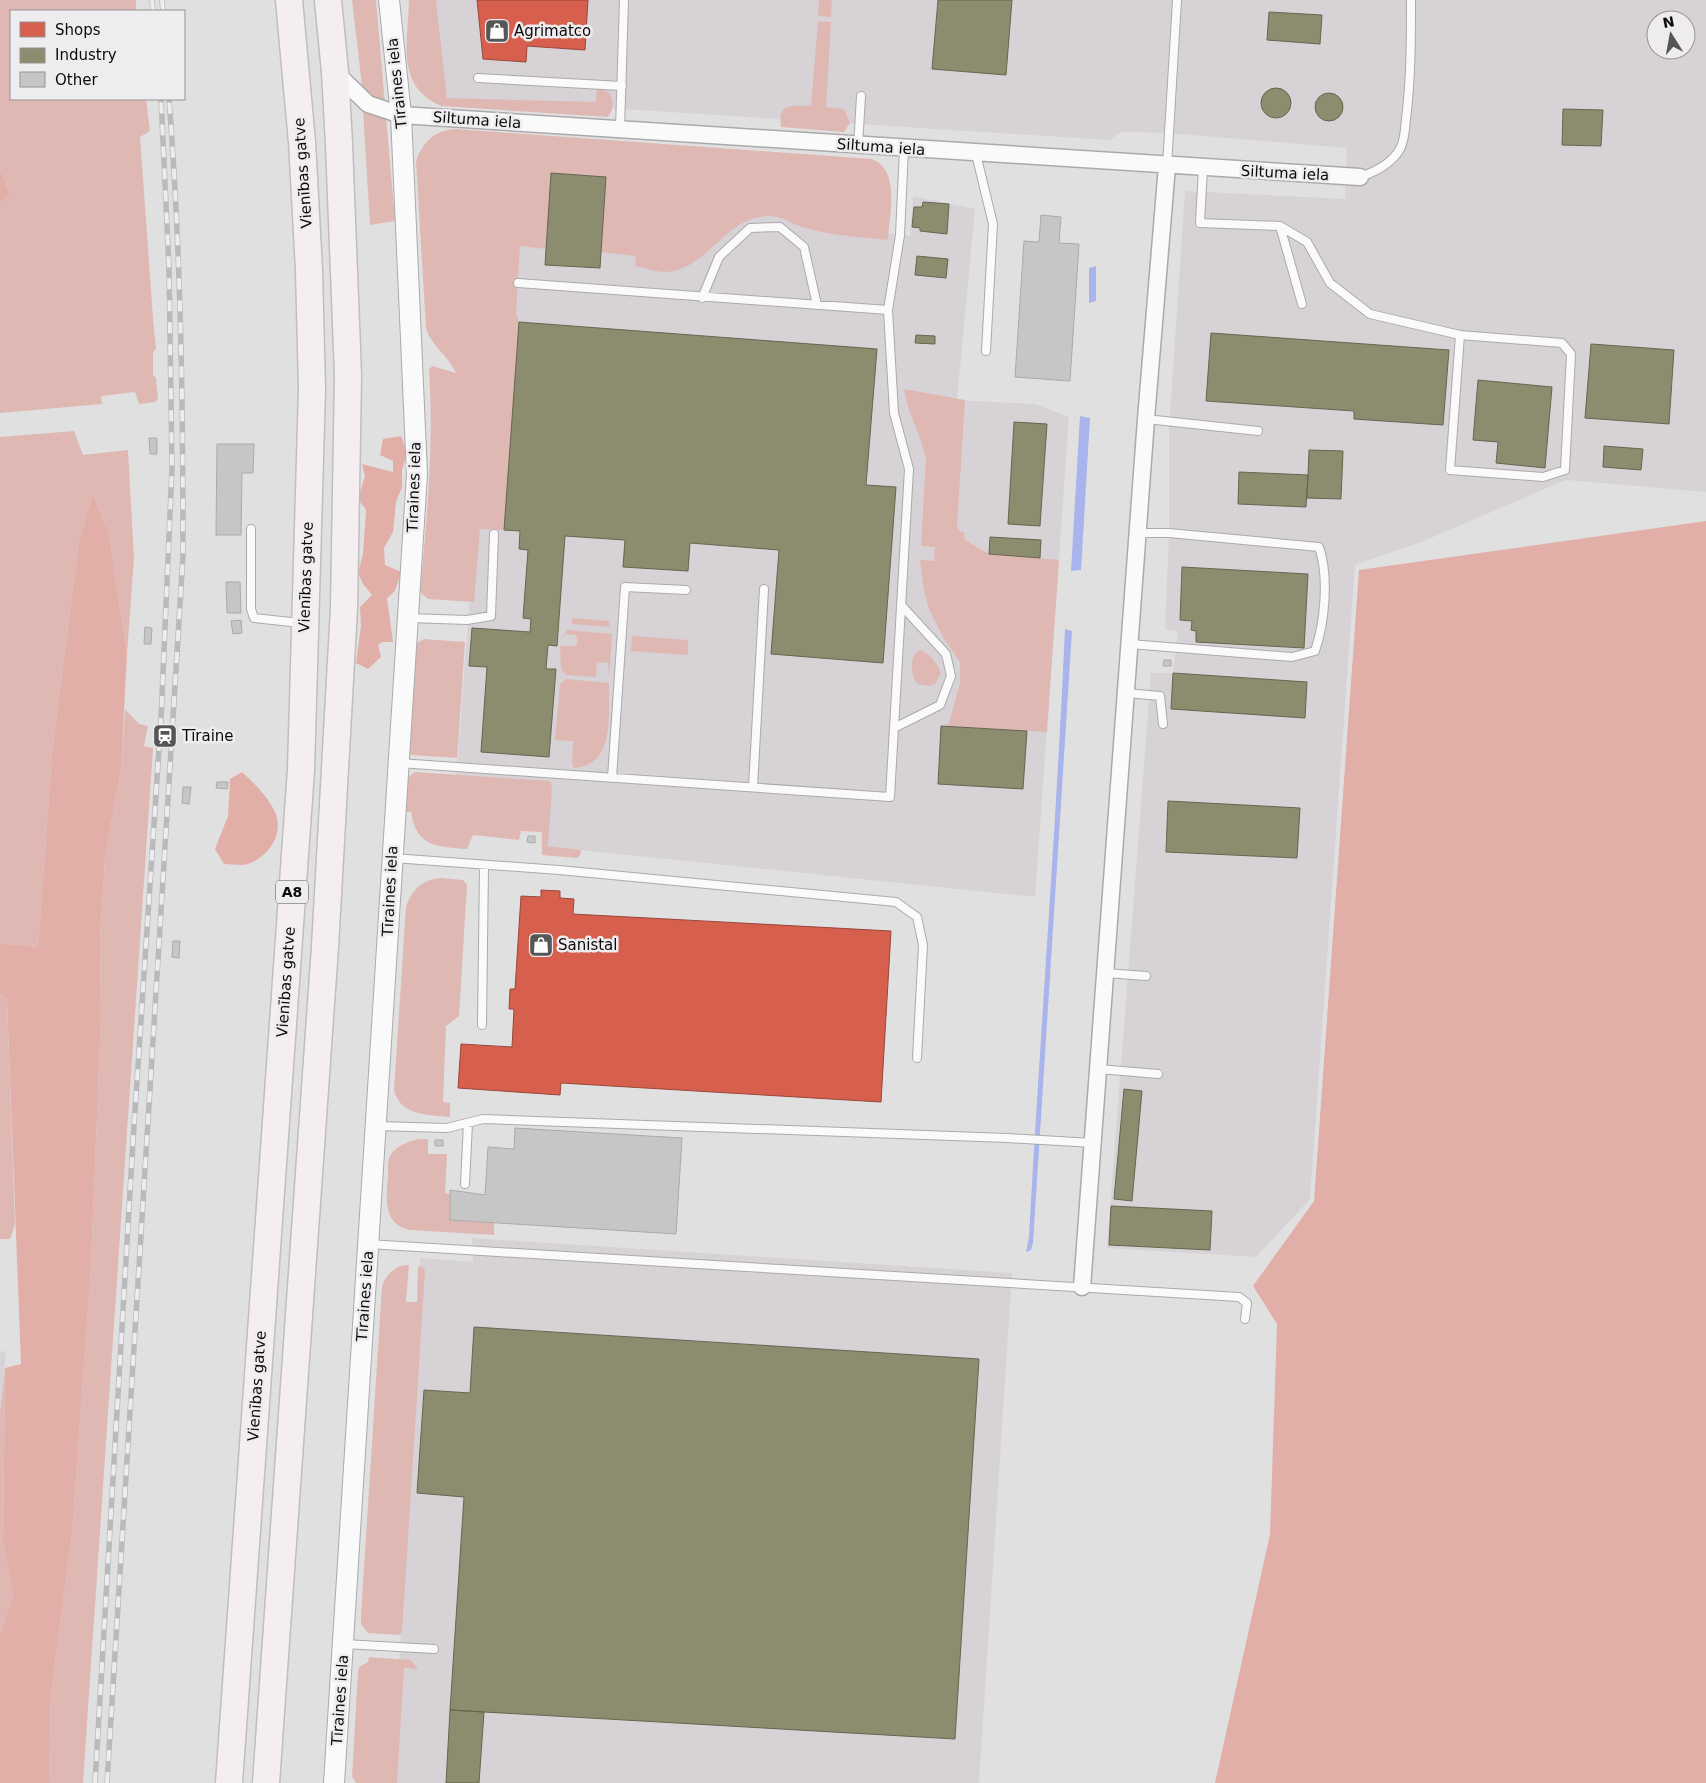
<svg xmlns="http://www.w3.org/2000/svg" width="1706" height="1783" viewBox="0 0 1706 1783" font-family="'DejaVu Sans',sans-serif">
<rect width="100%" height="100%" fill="#e1e0e1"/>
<path fill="#d7d2d6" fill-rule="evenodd" d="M436,0H1706V492L1566,480L1424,541L1355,565L1310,1199L1256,1257L1107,1248L1151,673H1173L1178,631L1165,629L1169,533V428L1185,191L1345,199L1347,148L1167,133L1122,132L1109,140L447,98ZM1656,20H1686V50H1656Z
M452,156L848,187L846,227L910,236L913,196L975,209L957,400L1035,404L1069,417L1035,897L541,846L542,827L453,819L483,424Z
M472,1238L1012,1273L979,1783H390L400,1646L420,1258L473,1262Z
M0,1351L6,1352L0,1411Z"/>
<path fill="#e0b8b3" d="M0,0H136V11H11V99H146L150,131L140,137L153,318L156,349L153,352V375L156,378L158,399L155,402L139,404L135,392L101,396L102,404L0,413V202L10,194L0,169Z
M352,0H376L395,221L370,225L361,77Z
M409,0H436L447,98L596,102L597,89C613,89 617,105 608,117L441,106C395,86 408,42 409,0Z
M819,0H832L831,17L818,16Z
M818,21L831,22L826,107L844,109L850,123L844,132L781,127C777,102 793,106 811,106Z
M455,129L872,159C901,170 889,215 888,240C862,237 834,236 809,229C787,224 781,211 755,218C721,227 704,270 665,272C656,272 645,268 635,266L636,256L601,252L606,177L551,173L546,249L520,246L516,314L519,322L504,530L480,529L474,602L428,599L420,592C427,518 434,445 429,370L432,366L456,373C448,355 431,346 426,328L416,161C423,142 435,130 455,129Z
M904,389L965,400L957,527L959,531L964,532L965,540L989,554L1059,560L1047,732L948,726L960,683V662L943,637L929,609L924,590L920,560L934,561L935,547L921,546L926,460C922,435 907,414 904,389Z
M74,431L83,455L128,450L134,558L127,654L109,533L93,494L79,540L52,753L38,947L0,943V437Z
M572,618L609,621L610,627L572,624Z
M567,630L612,634L609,678L608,663L597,662L596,677L566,675L561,669L560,646H574L578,643L576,635L566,634L562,638Z
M632,636L688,640V655L631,651Z
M424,639L465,642L457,758L411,755L409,752L417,643Z
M919,650C929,652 938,664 941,673L935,684L929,686L918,684C910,676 909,657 919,650Z
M566,679L609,683C608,714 616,765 574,768L572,763L573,741L555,740L560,684Z
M125,709L139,724L148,726L144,746L153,748L83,1783H49L51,1694L72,1534L91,1266L101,1017L100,938L105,859L121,769Z
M415,772L550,781L552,787L548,846L581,850L580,855L577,858L542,855V832L521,831L519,840L473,835L467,849C438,847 416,847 411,812H406L408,777Z
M441,878L463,880L467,885L459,1016L446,1026L443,1102L450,1103V1117C429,1115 400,1116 394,1090L406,907C412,889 422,880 441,878Z
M0,994L7,1000L15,1224L10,1239H0Z
M418,1139H428V1154H447L445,1193L450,1194V1220L494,1223V1235L410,1230C383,1224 386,1199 388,1176C388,1169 387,1160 391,1154C398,1145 408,1142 418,1139Z
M409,1265L406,1302H417L418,1266L423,1267L425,1271L402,1632L399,1635L368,1633L361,1624V1615L382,1286C386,1274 396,1265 409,1265Z
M5,1368L3,1543L13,1595L0,1634V1411Z
M369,1657L411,1660L418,1669L404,1668L397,1783H356L352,1776L358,1672L359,1667L368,1662Z"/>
<path fill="#e2afa8" d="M0,169L10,194L0,202Z
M401,436L407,453L402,470V487L396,502L393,532L384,548L385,565L401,572L395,591L387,598L393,642H382L378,645L381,657L368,669L356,663L361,626L360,607L372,595L363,584L358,573L363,554L366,510L358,499L365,476L362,464L393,472V461L380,455L383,439Z
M93,494L109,533L127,654L121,769L105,859L100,938L101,1017L91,1266L72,1534L51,1694L49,1783H0V1634L13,1595L3,1543L5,1368L21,1364L7,1000L0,994V943L38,947L52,753L79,540Z
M1706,521V1783H1215L1270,1534L1277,1324L1253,1286L1314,1201L1359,570Z
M242,772C254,783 265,794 273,808C286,830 271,856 248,864C241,866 231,864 224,864L215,849L228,816L230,779Z"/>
<path fill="#a8b4eb" d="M1096,266V301L1089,303V268Z
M1080,416L1090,418L1081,570L1071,571Z
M1065,629L1072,631L1033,1243L1031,1250L1026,1252L1029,1237C1040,1034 1056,831 1065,629Z"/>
<path fill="#d6604d" stroke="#99463a" d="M477,0H588L585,50L527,46L526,62L483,59Z
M541,890L560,891V898L574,899L573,914L891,931L881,1102L561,1083L560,1095L458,1088L461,1044L512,1047L514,1009H509L510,989H515L521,896L541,897Z"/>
<path fill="#8c8c6e" stroke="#666551" d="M938,0H1012L1006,75L932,69Z
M1269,12L1322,15L1320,44L1267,40Z
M1261 103a15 15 0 1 1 30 0a15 15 0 1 1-30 0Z
M1315 107a14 14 0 1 1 28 0a14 14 0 1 1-28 0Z
M1563,109L1603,110L1601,146L1562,145Z
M551,173L606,177L600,268L545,265Z
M923,202L949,204L947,234L920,231V228L912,227L914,207H922Z
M917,256L948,259L946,278L915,275Z
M519,322L877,349L866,485L896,487L883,663L771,654L779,550L690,543L688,571L623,567L625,540L565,536L557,646L548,645L546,669H556L549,757L481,752L487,667L469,666L472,628L530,632L531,619L523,618L528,550L519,549L520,531L504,530Z
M1211,333L1449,350L1443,425L1354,419V411L1206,401Z
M916,335L935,336V344L915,343Z
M1591,344L1674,350L1669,424L1585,418Z
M1478,380L1552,387L1545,468L1496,463L1498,442L1473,440Z
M1014,422L1047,424L1040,526L1008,524Z
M1604,446L1643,449L1641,470L1603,467Z
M1309,450L1343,451L1341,499L1307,498Z
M1239,472L1308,475L1306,507L1238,504Z
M990,537L1041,540L1040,558L989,554Z
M1182,567L1308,574L1304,648L1196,642V631L1191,630L1192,621L1180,620Z
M1173,673L1307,682L1305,718L1171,709Z
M941,726L1027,731L1023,789L938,784Z
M1168,801L1300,808L1297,858L1166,852Z
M1124,1089L1142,1091L1132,1201L1114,1199Z
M1111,1206L1212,1211L1210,1250L1109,1245Z
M474,1327L979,1359L955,1739L450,1710L464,1497L417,1493L424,1390L470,1393Z
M450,1710L484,1712L479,1783H446Z"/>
<path fill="#c7c6c7" stroke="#aaa" d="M1041,215L1061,217L1059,243L1079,244L1070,381L1015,377L1024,241L1039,242Z
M149,438H157V454H150Z
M217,444H254L253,473H242L241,535H216Z
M226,582H240L241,613H227Z
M241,620L242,633L233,634L231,621Z
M145,627L152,628L151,644H144Z
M1164,660H1171V666H1163Z
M217,782H228L227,789L216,788Z
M183,787H191L189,804L182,803Z
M528,836H535V843L527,842Z
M173,941H180L179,958L172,957Z
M515,1128L682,1138L676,1234L450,1220V1190L485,1195L488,1147L514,1149Z
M435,1140H443V1146H435Z"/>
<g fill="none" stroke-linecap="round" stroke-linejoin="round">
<defs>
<path id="service" d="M478,78L622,86
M620,129L624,0
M858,146L861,96
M976,154L993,224L986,351
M1167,166L1177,0
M1203,168L1200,223L1280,226L1307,242L1330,283L1370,314L1460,335L1450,470L1543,477L1565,470L1571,354L1562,343L1460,335
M1360,177C1375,172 1392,163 1400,149C1405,140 1405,128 1406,119C1411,79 1411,40 1411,0
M1280,226L1302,304
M702,298L719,257L750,228L780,227L804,247L817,305
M888,310L900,235L904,149
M1146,419L1258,431
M251,529V609L254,618L300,623
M409,618L467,620L491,616L494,534
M1130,644L1292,657L1315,651C1325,622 1329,576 1319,547L1169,533H1138
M1126,693L1160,696L1163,724
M894,728L940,705L951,676L946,654L901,605
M399,763L890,797L909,469L894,413L888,310L518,283
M612,778L625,587L686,590
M753,787L764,589
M393,858L559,870L896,902L917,917L923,945L917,1058
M1106,973L1146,976
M482,1025L484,866
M1099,1069L1158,1074
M377,1126L447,1128L483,1119L1007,1138L1093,1143
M465,1184L468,1123
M368,1244L1239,1297L1247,1303L1245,1319
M344,1644L434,1649"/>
<path id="minor" d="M335,72L368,104L401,115L1360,177
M1082,1287L1146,419L1167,166"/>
<path id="tertiary" d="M334,1783L417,474L401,115L389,0"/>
<path id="trunk" d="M229,1783L301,770L312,389L309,270L302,142L289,0
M266,1783L325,947L344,608L348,375L339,144L335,72L328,0"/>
</defs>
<use href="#service" stroke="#abaaab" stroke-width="10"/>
<use href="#minor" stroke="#abaaab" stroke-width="19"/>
<use href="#tertiary" stroke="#abaaab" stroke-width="22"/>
<use href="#trunk" stroke="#bfbebf" stroke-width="29"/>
<use href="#service" stroke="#fafafa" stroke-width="8"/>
<use href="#minor" stroke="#fafafa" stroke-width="16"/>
<use href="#tertiary" stroke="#fafafa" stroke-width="20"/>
<use href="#trunk" stroke="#f4eef0" stroke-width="26"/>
<defs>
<path id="rail" d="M152,0L153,11
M162,0L163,11
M95,1783L133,1141L161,719L172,468L169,268L161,99
M107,1783L183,556C183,404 181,251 169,99"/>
</defs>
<use href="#rail" stroke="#bababa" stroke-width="5.5"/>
<use href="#rail" stroke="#efecef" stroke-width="4" stroke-dasharray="11" stroke-linecap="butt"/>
</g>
<defs>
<symbol id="shop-square" viewBox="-11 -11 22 22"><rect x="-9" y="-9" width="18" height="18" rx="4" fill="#575657" stroke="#efecef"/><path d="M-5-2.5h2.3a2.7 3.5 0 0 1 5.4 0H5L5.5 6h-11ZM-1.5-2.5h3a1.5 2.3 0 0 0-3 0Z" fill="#fff"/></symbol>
<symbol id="station-square" viewBox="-11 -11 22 22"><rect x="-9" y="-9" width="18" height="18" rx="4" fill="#575657" stroke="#efecef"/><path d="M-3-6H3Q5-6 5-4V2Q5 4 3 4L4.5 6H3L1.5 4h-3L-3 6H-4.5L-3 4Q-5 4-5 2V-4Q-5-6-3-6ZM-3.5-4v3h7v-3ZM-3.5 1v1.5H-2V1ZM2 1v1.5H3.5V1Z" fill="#fff"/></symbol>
</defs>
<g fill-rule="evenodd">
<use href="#shop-square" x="483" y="17" width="28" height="28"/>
<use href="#station-square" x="151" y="722" width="28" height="28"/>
<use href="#shop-square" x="527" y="931" width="28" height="28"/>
</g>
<g text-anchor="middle" stroke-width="5" stroke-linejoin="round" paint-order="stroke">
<rect fill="#efecef" stroke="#504e50" stroke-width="1" x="276" y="880.5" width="32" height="23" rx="4"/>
<g font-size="14" font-weight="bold" fill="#0c0b0c">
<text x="292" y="897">A8</text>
</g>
<g font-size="15" fill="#0c0b0c" stroke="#efecef" text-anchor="start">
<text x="514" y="36">Agrimatco</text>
<text x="182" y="741">Tīraine</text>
<text x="558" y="950">Sanistal</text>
</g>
<g font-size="15" fill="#0c0b0c" stroke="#efecef">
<text transform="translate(397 83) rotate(-96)" y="5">Tīraines iela</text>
<text transform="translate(477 120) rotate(4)" y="5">Siltuma iela</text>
<text transform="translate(881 147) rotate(4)" y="5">Siltuma iela</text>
<text transform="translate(303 173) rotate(-94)" y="5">Vienības gatve</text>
<text transform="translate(1285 173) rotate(3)" y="5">Siltuma iela</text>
<text transform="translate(414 487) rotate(-88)" y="5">Tīraines iela</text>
<text transform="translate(306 577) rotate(-88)" y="5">Vienības gatve</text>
<text transform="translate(390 891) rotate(-87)" y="5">Tīraines iela</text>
<text transform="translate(286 982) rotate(-86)" y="5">Vienības gatve</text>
<text transform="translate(365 1296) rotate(-86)" y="5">Tīraines iela</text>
<text transform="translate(257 1386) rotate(-86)" y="5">Vienības gatve</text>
<text transform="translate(340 1700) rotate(-86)" y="5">Tīraines iela</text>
</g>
</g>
<rect x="10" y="10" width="175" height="90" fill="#efecef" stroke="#949294"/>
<rect x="20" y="22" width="25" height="15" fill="#d6604d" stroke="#949294"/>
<text x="55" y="35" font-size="15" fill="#0c0b0c">Shops</text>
<rect x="20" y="48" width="25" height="15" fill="#8c8c6e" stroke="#949294"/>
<text x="55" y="60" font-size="15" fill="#0c0b0c">Industry</text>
<rect x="20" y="72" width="25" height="15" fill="#c7c6c7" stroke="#949294"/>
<text x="55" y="85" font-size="15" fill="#0c0b0c">Other</text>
<g transform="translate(1671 35) rotate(349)"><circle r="24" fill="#efecef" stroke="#949294"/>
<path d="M0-4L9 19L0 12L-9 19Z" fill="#575657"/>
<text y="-8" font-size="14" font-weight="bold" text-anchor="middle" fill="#0c0b0c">N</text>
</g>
</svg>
